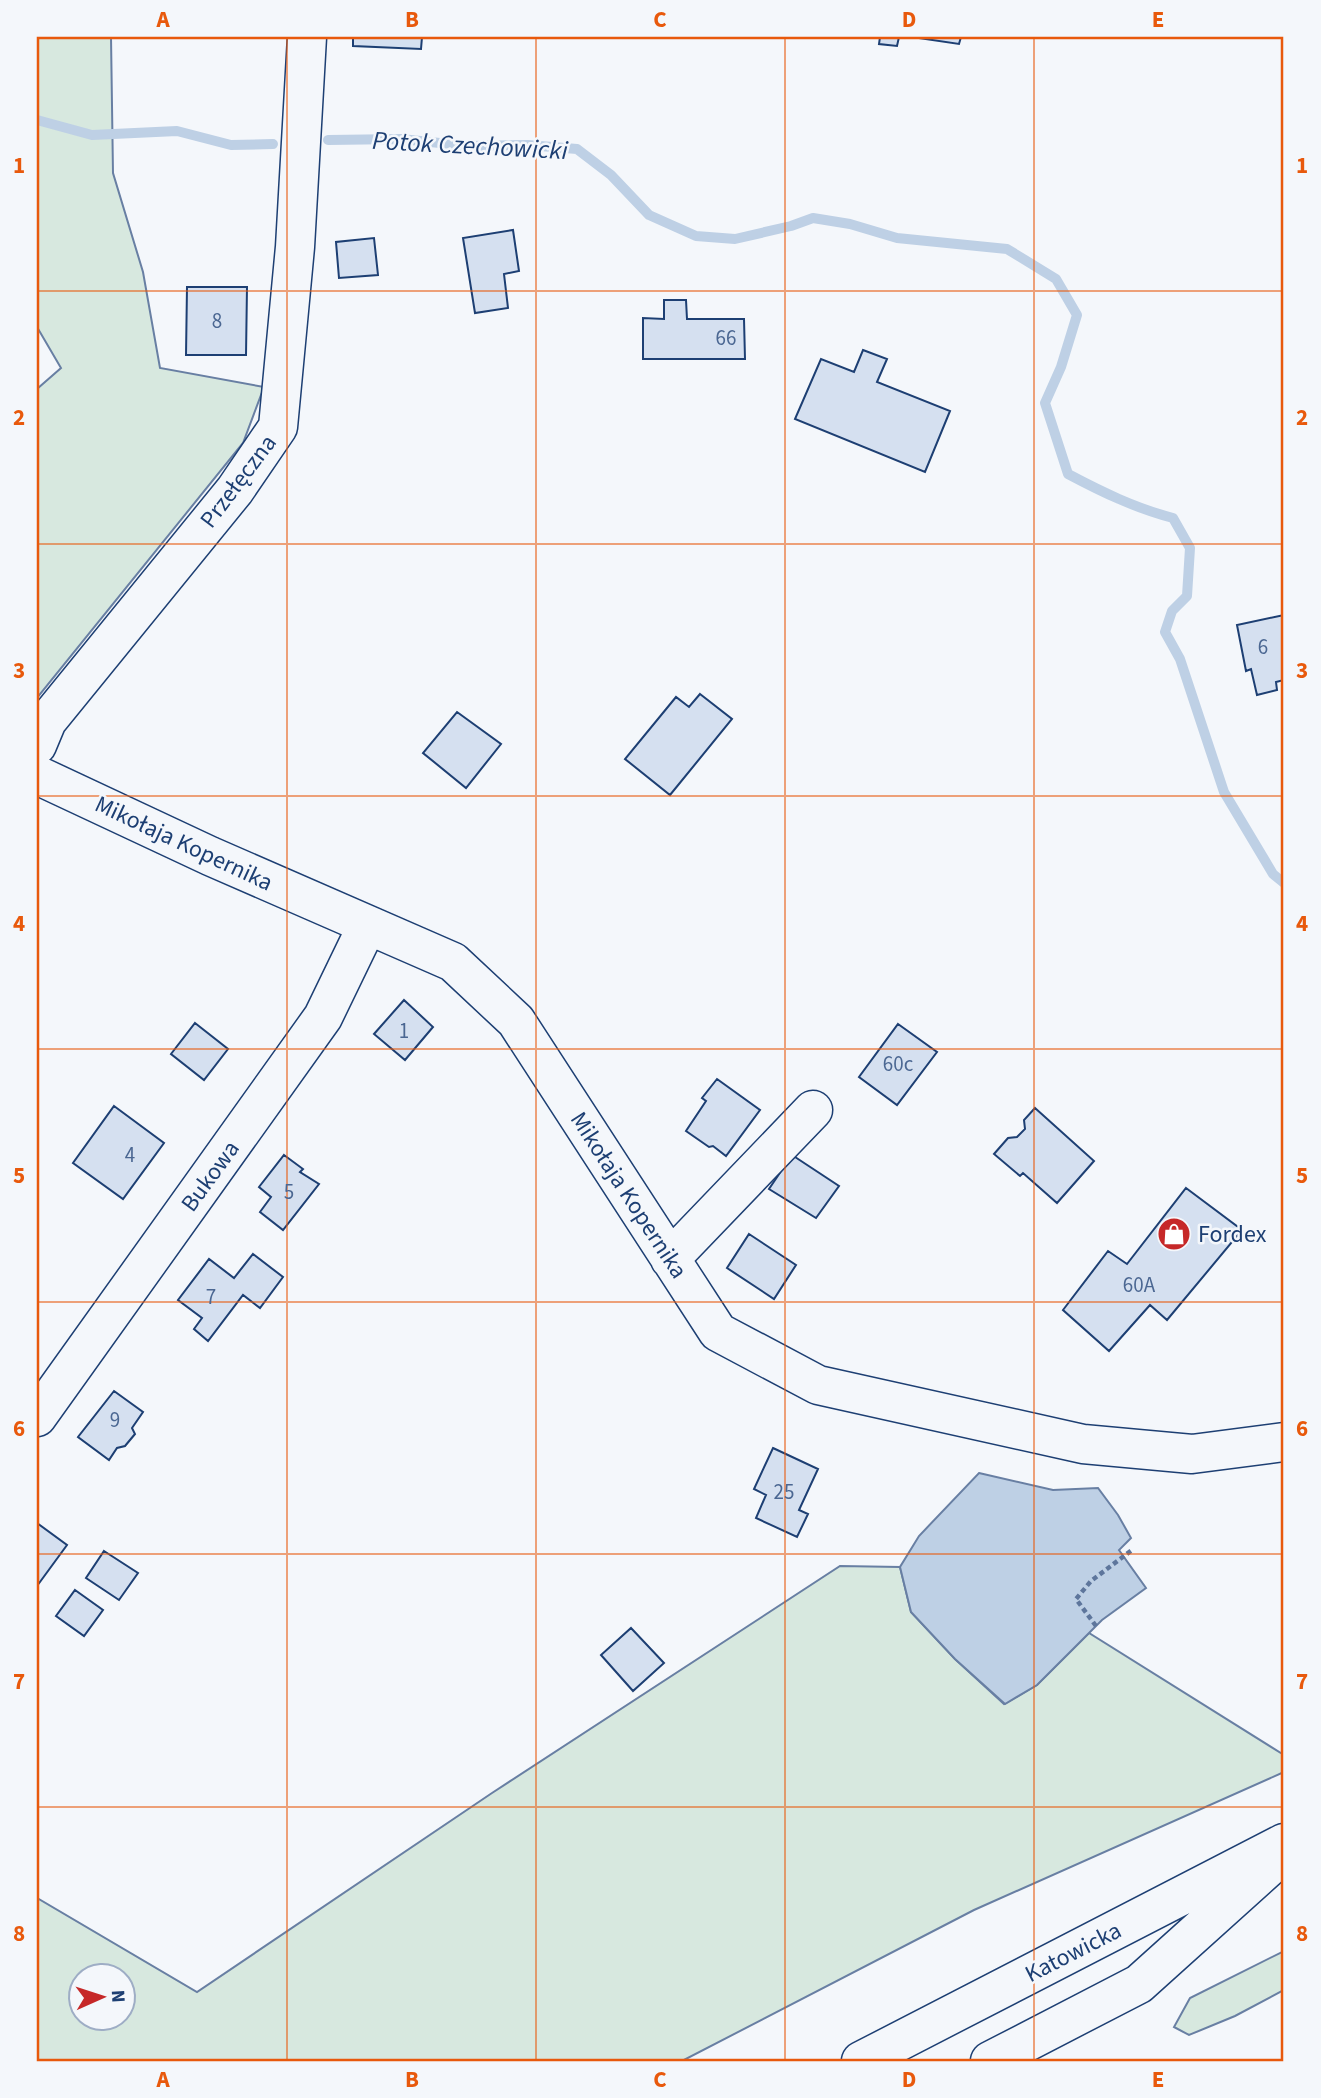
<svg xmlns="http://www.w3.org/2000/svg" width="1321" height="2098" viewBox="0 0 1321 2098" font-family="'Source Sans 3',sans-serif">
<rect width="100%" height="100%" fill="#f4f7fb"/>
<path fill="#d7e8df" stroke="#687fa3" stroke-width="2" fill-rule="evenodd" d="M37,37H111L113,173L143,272L160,368L264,387L243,443L37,698V389L61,368L37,327Z
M840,1566L900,1567L911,1612L955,1659L1004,1704L1037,1685L1089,1633L1284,1755V1772L974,1910L682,2061H37V1898L197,1992L492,1793ZM80,1976H122V2018H80Z
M1284,1951V1990L1235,2016L1189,2035L1174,2027L1190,1998Z"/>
<path fill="#bed0e5" stroke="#687fa3" stroke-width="2" d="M979,1473L1053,1490L1098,1488L1118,1515L1131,1538L1119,1550L1146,1588L1102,1620L1037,1685L1005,1704L955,1659L911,1612L900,1567L919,1536Z"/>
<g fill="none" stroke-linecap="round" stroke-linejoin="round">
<path stroke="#bed0e5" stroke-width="10" d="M37,120L92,135L177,131L231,145L273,144
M328,140L401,139L469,146L528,145L577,149L611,175L649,215L696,236L735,239L791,226L813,218L850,224L897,238L1007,249L1056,279L1077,315L1061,367L1045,403L1068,474C1102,492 1135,508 1173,518L1190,548L1187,596L1172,611L1165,632L1180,659L1224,792L1273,874L1284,883"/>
</g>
<path fill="#d5e0f0" stroke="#1d3f73" stroke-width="2" d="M353,37H422L421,49L353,46Z
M880,37H899L897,46L879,44Z
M912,37H961L959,44Z
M513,230L519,271L504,274L508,308L475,313L463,238Z
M374,238L378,275L339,278L336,242Z
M187,287H247L246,355H186Z
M664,300H686L687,319H744L745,359H643V318L664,319Z
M863,350L887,359L877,382L950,411L925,472L795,419L821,359L854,372Z
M1284,615V680L1276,682L1277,690L1257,695L1251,669L1246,671L1237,625Z
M700,694L732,719L670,795L625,759L676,697L689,707Z
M457,712L501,744L466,788L423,753Z
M404,1000L433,1027L405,1060L374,1034Z
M195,1023L228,1049L204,1080L171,1054Z
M898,1024L937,1052L897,1105L859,1077Z
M717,1079L760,1110L726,1156L713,1146L709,1147L686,1131L706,1101L702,1098Z
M114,1106L164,1143L123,1199L73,1163Z
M1035,1108L1094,1161L1057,1203L1023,1173L1020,1176L994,1154L1008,1138L1017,1137L1025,1129L1024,1120Z
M284,1155L303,1169L300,1172L319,1184L283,1230L260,1212L271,1197L259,1187Z
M792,1155L839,1186L816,1218L769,1189Z
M1186,1188L1242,1230L1167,1320L1150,1305L1109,1351L1063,1310L1108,1251L1127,1264Z
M749,1234L796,1265L774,1299L727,1268Z
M253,1254L283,1277L260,1308L243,1295L208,1341L194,1329L202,1318L178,1300L209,1259L234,1278Z
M114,1391L143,1412L132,1428L135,1434L125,1446L117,1448L109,1460L78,1437Z
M773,1448L818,1469L799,1510L808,1514L797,1537L756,1518L766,1495L754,1489Z
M37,1523L67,1545L37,1586Z
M104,1551L138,1573L119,1600L86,1578Z
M75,1590L103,1610L84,1636L56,1616Z
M631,1628L664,1663L633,1691L601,1655Z"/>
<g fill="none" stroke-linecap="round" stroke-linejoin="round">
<defs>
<path id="minor" d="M37,745L47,721L235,490L278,427L295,247L307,37
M37,775L210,856L453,962L516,1021L718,1332L818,1385L1083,1444L1192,1454L1284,1442
M670,1259L813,1110
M37,1417L323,1017L367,926"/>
<path id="major" d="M861,2061L1284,1843
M990,2061L1139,1984L1270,1866"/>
</defs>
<use href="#minor" stroke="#1d3f73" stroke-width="41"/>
<use href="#major" stroke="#1d3f73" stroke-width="41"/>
<path stroke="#5e769c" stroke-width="4.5" stroke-dasharray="5 3.5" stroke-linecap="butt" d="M1096,1626L1076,1599L1091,1581L1132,1550"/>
<use href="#minor" stroke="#f4f7fb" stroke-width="38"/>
<use href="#major" stroke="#f4f7fb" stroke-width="38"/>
</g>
<path fill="none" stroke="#e8590c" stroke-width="2" stroke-opacity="0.55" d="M287,37V2061M536,37V2061M785,37V2061M1034,37V2061M37,291H1284M37,544H1284M37,796H1284M37,1049H1284M37,1302H1284M37,1554H1284M37,1807H1284"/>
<defs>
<symbol id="shop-disc" viewBox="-11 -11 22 22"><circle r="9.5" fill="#c62828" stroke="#f4f7fb"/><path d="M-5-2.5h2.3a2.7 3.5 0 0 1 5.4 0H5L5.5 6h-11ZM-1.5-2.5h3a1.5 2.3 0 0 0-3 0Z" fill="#fff"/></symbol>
</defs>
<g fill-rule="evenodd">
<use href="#shop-disc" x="1155" y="1215" width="38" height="38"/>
</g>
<g text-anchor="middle" stroke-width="5" stroke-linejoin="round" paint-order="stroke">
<g font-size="21" fill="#4b6792">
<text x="217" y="328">8</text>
<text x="726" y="345">66</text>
<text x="1263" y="654">6</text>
<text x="404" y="1038">1</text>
<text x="898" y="1071">60c</text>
<text x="130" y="1162">4</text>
<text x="289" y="1199">5</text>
<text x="1139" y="1292">60A</text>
<text x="211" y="1304">7</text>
<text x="115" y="1427">9</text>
<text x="784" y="1499">25</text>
</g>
<g font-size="24" fill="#1d3f73" stroke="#f4f7fb">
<text transform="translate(238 481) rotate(-53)" y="8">Przełęczna</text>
<text transform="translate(184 843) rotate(25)" y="8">Mikołaja Kopernika</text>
<text transform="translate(210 1176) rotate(-54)" y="8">Bukowa</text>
<text transform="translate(629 1195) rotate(57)" y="8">Mikołaja Kopernika</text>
<text transform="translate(1073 1952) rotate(-27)" y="8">Katowicka</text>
</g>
<g font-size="24" fill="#1d3f73" stroke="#f4f7fb" text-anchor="start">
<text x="1198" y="1242">Fordex</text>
</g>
<g font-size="26" font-style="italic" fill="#1d3f73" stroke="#f4f7fb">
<text transform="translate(470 145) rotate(3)" y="9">Potok Czechowicki</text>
</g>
</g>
<rect width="1321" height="2098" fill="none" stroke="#f4f7fb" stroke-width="77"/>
<g transform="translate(102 1997) rotate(87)"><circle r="33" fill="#f4f7fb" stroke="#9eadc5" stroke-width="2"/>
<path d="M0-5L12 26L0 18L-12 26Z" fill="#c62828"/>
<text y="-10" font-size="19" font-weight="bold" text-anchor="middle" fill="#1d3f73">N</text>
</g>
<rect x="38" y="38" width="1244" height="2022" fill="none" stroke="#e8590c" stroke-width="2.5"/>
<g font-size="23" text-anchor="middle" font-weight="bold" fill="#e8590c">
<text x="163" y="27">A</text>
<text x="412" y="27">B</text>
<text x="660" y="27">C</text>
<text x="909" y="27">D</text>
<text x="1158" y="27">E</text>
<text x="19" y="173">1</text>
<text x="1302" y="173">1</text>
<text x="19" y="425">2</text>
<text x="1302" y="425">2</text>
<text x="19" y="678">3</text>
<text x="1302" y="678">3</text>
<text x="19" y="931">4</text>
<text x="1302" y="931">4</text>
<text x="19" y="1183">5</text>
<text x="1302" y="1183">5</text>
<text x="19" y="1436">6</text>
<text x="1302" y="1436">6</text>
<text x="19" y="1689">7</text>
<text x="1302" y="1689">7</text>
<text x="19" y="1941">8</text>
<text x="1302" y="1941">8</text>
<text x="163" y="2087">A</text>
<text x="412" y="2087">B</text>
<text x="660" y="2087">C</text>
<text x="909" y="2087">D</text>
<text x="1158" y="2087">E</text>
</g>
</svg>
